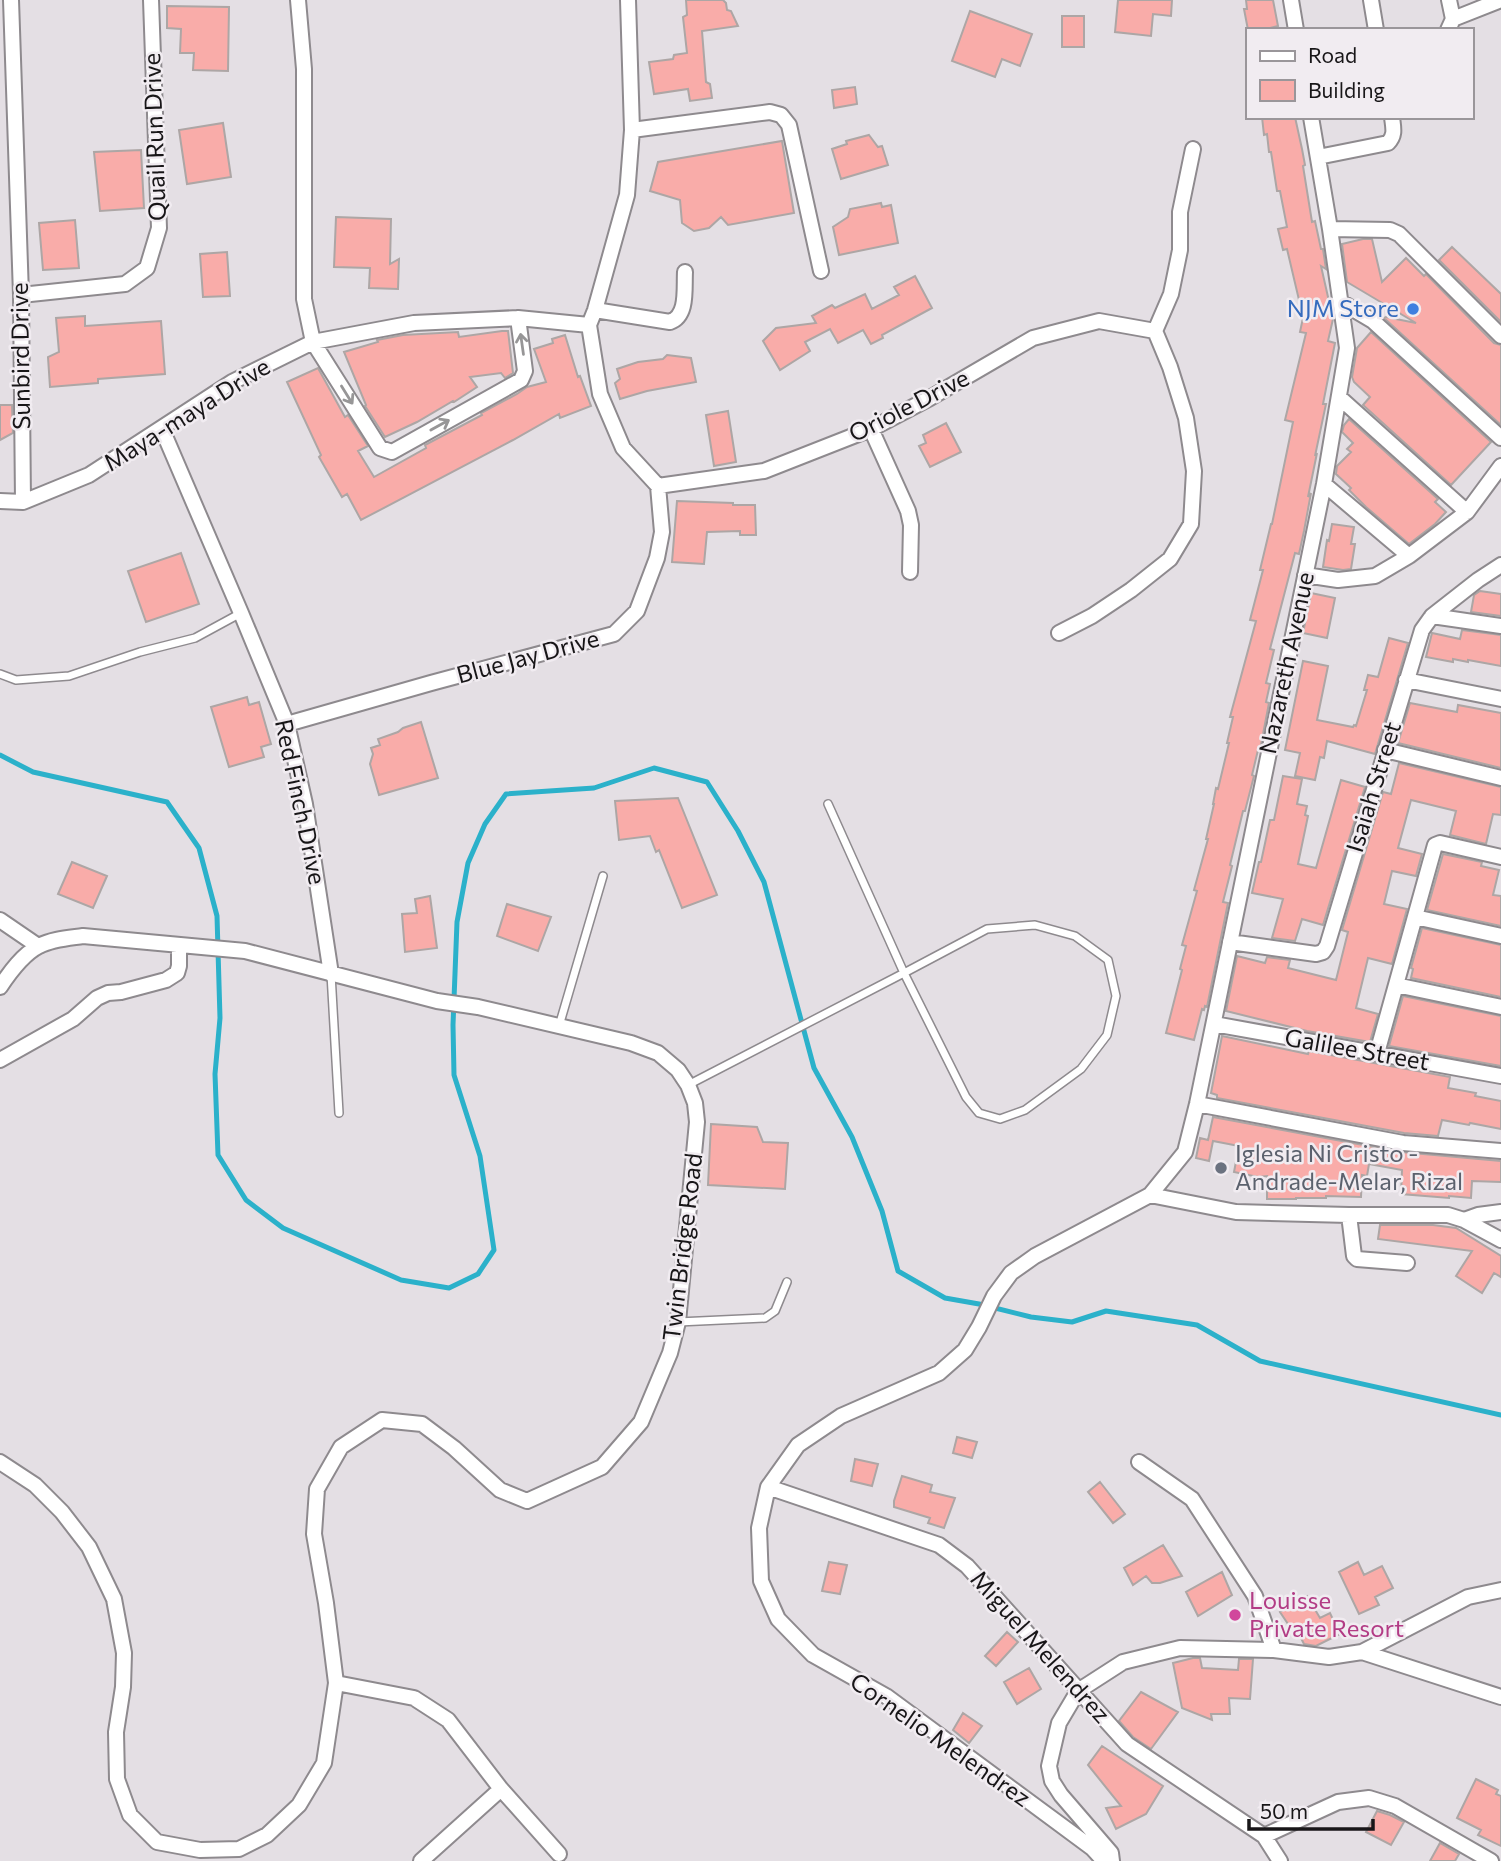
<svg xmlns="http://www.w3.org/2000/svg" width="1501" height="1861" viewBox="0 0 1501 1861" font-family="Commissioner,sans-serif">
<rect width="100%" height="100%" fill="#e4dfe4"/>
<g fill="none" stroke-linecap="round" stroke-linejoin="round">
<path stroke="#2bb1ca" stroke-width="5" d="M0,755L33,772L167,802L199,848L217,916L220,1018L215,1074L218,1155L246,1200L283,1228L401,1280L449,1288L478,1274L494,1250L480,1156L454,1075L453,1025L457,922L468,863L485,824L506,794L594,788L654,768L707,782L738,831L764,882L814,1068L852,1137L882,1211L898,1271L945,1298L979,1304L1031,1317L1072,1322L1106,1311L1197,1325L1260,1361L1501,1415"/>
</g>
<path fill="#f9aca9" stroke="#ada6a5" stroke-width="2" d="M686,0H723L726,3L727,10L731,11L738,26L702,31L706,82L710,84L712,98L690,101L688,89L654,94L649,62L673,59L674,55L687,53L683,17L687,15Z
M1118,0H1172L1171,16L1153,14L1151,36L1115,32Z
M1246,0H1273L1278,26L1262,30H1248L1244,9H1247Z
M167,6L229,7L228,71L193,70L194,53H180L181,29L167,28Z
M970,11L1032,34L1020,66L1002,59L995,77L952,61Z
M1062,16H1084V47H1062Z
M855,87L857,104L834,108L832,90Z
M1262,117H1295L1302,149L1305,165L1303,166L1312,222L1315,221L1321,249H1323L1326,269L1321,266L1333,319L1328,341L1335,343L1323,404H1326L1315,456L1317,453L1308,497L1311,493L1304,531L1299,554L1295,553L1270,649L1274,650L1266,683L1270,684L1266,702L1269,703L1260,750H1258L1252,775L1254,776L1245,811H1243L1230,865L1232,866L1223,902L1228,903L1207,1007L1205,1006L1204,1010L1202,1009L1194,1040L1166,1033L1182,970L1180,969L1186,946L1182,945L1197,891L1194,890L1208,839H1206L1214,804H1213L1216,788L1218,789L1229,743H1227L1233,717H1230L1256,621L1250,620L1263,570H1260L1271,524H1272L1293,422L1285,420L1306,333L1300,332L1307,299L1299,300L1287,249L1283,250L1278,229L1287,227L1280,191H1277L1271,152H1269L1267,134L1264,135Z
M223,123L231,177L187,184L179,130Z
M869,135L878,147L882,146L888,165L841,179L832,149L847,144L846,141Z
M782,141L794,213L728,225L721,217L709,228L694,231L682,223L680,200L650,191L658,162Z
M141,150L144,208L100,211L94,152Z
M881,203L882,207L891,205L898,243L839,255L833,227L848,217L850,209Z
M336,217L391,219L390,264L399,259L398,289L369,288L370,268L334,267Z
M75,220L79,268L43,270L39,223Z
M1363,239H1372L1382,282L1406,258L1424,276L1426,274L1494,343L1501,345V425L1384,318L1386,317L1416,323L1347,282L1342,244Z
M1452,247L1501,294V322L1439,260Z
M227,252L230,296L203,297L200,254Z
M915,276L932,308L882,335L883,338L871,344L863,330L838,343L830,329L805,342L810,351L780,370L763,341L776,328L816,323L812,316L832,305L835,308L865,294L872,309L899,295L894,287Z
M85,316V326L161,321L165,374L98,379V383L50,387L48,357L59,352L56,318Z
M502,331H508L513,373L505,378L501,373L470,377L477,387L454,402L453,401L417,422L385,437L365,406L366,405L344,352L378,342L377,340L403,335L458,332L459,337Z
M1371,332L1491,442L1451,485L1363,405L1370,397L1354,382L1352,377L1357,348Z
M565,335L578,377L580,376L591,406L560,418L559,414L513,440L361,520L347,494L342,497L319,457L321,455L287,382L318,368L345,417L348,415L368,446L358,451L374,477L426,448L425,445L482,415L481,413L517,394L527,387L546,382L534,349L553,343L552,339Z
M667,355L691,358L696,382L647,391L620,399L615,383L620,379L617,369L638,362L663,359Z
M0,405H12L13,433L0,440Z
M728,411L736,462L714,466L706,415Z
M1349,419L1438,499L1435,502L1446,512L1435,524L1409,544L1366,507L1349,490L1351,488L1336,474L1337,466L1351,452L1347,449L1353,443L1342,432L1344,425Z
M946,423L961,452L930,467L919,446L926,443L923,435Z
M677,501L733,503V505H755L756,535H740V531L707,532L704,564L672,562Z
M1332,524L1354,527L1351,544H1355L1351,569L1343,570L1323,567L1327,540L1329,541Z
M181,553L199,604L146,622L128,571Z
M1480,591L1501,594V616L1471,612L1474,595Z
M1311,593L1335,598L1327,638L1303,633Z
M1462,630L1501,635V666L1468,660V662L1453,659V662L1426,657L1432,633L1460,639Z
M1389,638L1408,643L1375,754L1327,741L1324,758L1320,757L1315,780L1295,776L1300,753L1285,750L1303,661L1328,666L1317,720L1353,727L1354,725L1356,726L1367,690H1364L1368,675L1378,677Z
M247,697L249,705L259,702L271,744L261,747L264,757L229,767L211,707Z
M1410,703L1457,712L1458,705L1501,713V768L1398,743Z
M421,722L438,778L379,795L370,764L373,754L371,748L380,745L378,739L398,732L403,728Z
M1399,763L1501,787V815L1493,814L1486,844L1450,835L1456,811L1411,800L1398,848L1422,854L1416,876L1392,871L1384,904L1407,909L1392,964L1368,958L1356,1008L1378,1014L1370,1042L1307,1031L1226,1011L1237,956L1265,963L1267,957L1290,960L1288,968L1336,980L1348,932L1342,930L1383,792L1391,794Z
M1283,776L1302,779L1297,804L1307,806L1305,815L1308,816L1298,864L1316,868L1341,780L1365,787L1323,925L1302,919L1295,941L1272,938L1283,899L1252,893L1259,862H1261L1270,820H1274Z
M678,798L717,895L682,908L659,850L656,852L650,836L619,840L615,801Z
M1443,854L1482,862L1481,866L1499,870L1493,895L1501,896V926L1427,910Z
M72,862L107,876L93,908L58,894Z
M430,896L437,948L405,952L402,914L417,913L415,899Z
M507,904L551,917L538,951L497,936Z
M1422,928L1501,945V997L1411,978L1413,969L1411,968Z
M1403,996L1501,1016V1066L1389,1046Z
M1222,1036L1308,1054L1309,1051L1450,1077L1448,1088L1476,1093L1475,1096L1501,1101V1129L1470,1123L1469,1125L1442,1120L1438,1136L1404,1133L1217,1098V1095L1211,1093Z
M1213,1117L1401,1152L1501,1161V1182L1472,1181L1471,1198L1449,1196V1198L1401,1194L1402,1170L1369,1164L1367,1176L1362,1175L1361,1197L1326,1196V1198H1296V1199H1267V1176L1258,1177L1234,1172L1239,1146L1213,1141L1209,1161L1196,1158L1200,1138L1208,1140Z
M711,1124L757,1127L763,1142L788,1143L785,1189L708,1185Z
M1380,1225H1433L1456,1228L1501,1256V1277L1494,1273L1482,1293L1456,1276L1472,1251L1378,1239Z
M957,1437L977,1442L972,1458L953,1453Z
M855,1459L878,1464L872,1486L851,1481Z
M902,1476L932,1485L930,1492L955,1498L944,1528L928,1523L930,1518L894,1507V1501Z
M1100,1482L1125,1514L1113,1523L1088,1492Z
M1163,1545L1182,1576L1160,1583H1152L1146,1576L1133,1585L1124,1568Z
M829,1562L847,1565L840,1594L822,1591Z
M1358,1562L1364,1575L1382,1566L1393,1588L1375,1597L1379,1605L1359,1614L1339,1572Z
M1222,1572L1232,1595L1198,1616L1186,1592Z
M1307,1596L1320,1618L1330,1613L1340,1634L1316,1646L1304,1644L1296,1628L1292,1630L1280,1612Z
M1007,1632L1018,1642L996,1666L985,1656Z
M1193,1658H1200L1202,1668L1238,1670L1239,1659H1253L1250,1699L1229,1698L1230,1714H1211L1212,1720L1182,1708L1173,1663Z
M1029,1668L1041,1689L1017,1704L1004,1682Z
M1141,1692L1178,1712L1151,1749L1133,1737L1119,1721Z
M963,1713L982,1726L969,1743L953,1730Z
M1102,1746L1163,1786L1146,1814L1116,1829L1106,1808L1121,1806L1088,1765Z
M1476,1779L1498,1790L1496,1794L1501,1796V1846L1478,1835L1481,1830L1457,1818Z
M1377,1811L1390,1815L1404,1822L1391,1845L1366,1832Z
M1440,1843L1459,1854L1455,1861H1430Z"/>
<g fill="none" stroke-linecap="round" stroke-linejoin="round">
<defs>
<path id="service" d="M0,674L16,680L69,676L140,652L195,638L241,613
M331,974L339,1113
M559,1026L603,876
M688,1085L904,973L966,1097L979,1113L1000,1119L1025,1110L1081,1069L1107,1035L1116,996L1108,960L1075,936L1035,925L987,929L904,973L828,804
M678,1322L765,1318L775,1311L787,1282"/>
<path id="minor" d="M11,0L21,295L23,502
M298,0L304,69V299L313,342L380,448L392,452L521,380L525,371L518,318
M1291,0L1296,30
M1371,0L1376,30
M1449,0L1453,19
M1448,30L1453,19L1501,0
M632,130L770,112L781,115L789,125L821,271
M1318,157L1388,143C1396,135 1393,127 1392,117
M1330,229L1390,230L1399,234L1501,336
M21,295L125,284L147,268L159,228L151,0
M1341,302L1373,321L1501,438
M595,310L670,322C688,316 684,289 685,272
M589,325L595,310L627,195L632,130L628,0
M589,325L600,394L623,448L658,486
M1155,331L1171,294L1180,250V212L1193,149
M1340,398L1467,512
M162,429L241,613L287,724L305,804L331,974
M871,429L908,511L911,525L910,572
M1324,484L1409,556L1467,512L1501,466
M658,486L764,471L871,429L930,398L1033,338L1099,321L1155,331
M0,501L23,502L89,475L232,382L313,342L414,323L518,318L589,325
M1305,575L1338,580L1375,576L1409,556
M1432,616L1501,626
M1059,633L1092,616L1131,590L1170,559L1191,524L1194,471L1186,418L1170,367L1155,331
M1406,680L1501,699
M287,724L431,683L614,634L637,611L657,558L662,532L658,486
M1385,750L1501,778
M1415,917L1501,936
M0,920L38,946
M1230,942L1316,954L1323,952L1327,946L1422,630L1432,616L1478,580L1501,565
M1396,985L1501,1007
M0,987C10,972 23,954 39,946C52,939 69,938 83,936L245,951L437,1001L478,1007L631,1043L658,1053L678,1070L688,1085L695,1103L697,1122L678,1322L670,1353L641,1422L602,1467L527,1501L500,1490L454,1448L422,1424L382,1420L341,1447L317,1489L314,1534L326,1603L336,1683L324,1763L299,1805L267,1835L239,1849L200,1850L157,1842L130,1815L117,1779L116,1732L123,1687L124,1653L114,1599L89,1547L62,1512L35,1485L0,1462
M1214,1024L1501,1076
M1377,1053L1435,845L1440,843L1501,857
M0,1060L73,1019L97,998L108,993L121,992L166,980L177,973L179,966V945
M1197,1104L1403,1143L1501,1151
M1150,1195L1236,1212L1349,1215H1448L1464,1220L1501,1240
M1349,1215L1354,1256L1357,1259L1407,1263
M1464,1220L1478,1215L1501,1212
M1139,1462L1192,1499L1255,1596L1274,1650
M768,1487L939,1545L967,1566L1127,1744L1264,1836L1280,1861
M1362,1652L1468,1597L1501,1590
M336,1683L414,1698L448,1720L501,1789L559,1854
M1264,1836L1338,1802L1369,1798L1395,1806L1491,1861
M421,1861L501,1789
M1104,1861L1092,1848L886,1696L813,1655L778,1619L761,1581L759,1528L768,1487L798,1445L841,1416L939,1373L965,1350L979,1327L994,1296L1011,1273L1035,1256L1150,1195L1185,1152L1197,1104L1324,484L1347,348L1330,229L1311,117
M1112,1861L1111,1853L1061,1795L1052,1781L1049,1766L1059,1723L1078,1691L1123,1662L1180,1648L1274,1650L1329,1657L1362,1652L1501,1697"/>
</defs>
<use href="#service" stroke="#8e8a8e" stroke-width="10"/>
<use href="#minor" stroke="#8e8a8e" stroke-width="18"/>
<use href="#service" stroke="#fff" stroke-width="7"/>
<use href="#minor" stroke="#fff" stroke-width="14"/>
</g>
<defs><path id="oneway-shaft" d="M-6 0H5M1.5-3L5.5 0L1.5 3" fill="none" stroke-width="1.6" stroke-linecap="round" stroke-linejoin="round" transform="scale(1.75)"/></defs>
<g stroke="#979697">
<use href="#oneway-shaft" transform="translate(522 344) rotate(-98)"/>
<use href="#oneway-shaft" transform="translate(347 395) rotate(58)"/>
<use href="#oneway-shaft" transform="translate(440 425) rotate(-29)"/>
</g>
<circle fill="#3f7fe0" stroke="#f1ecf1" stroke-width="2.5" cx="1413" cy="309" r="7"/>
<circle fill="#6b7280" stroke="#f1ecf1" stroke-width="2.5" cx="1221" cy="1168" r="7"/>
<circle fill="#d1479c" stroke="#f1ecf1" stroke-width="2.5" cx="1235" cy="1615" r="7"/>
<g text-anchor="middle" stroke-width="5" stroke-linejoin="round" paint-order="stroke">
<g font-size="24" fill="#181618" stroke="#f1ecf1">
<text transform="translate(155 137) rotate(-92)" y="8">Quail Run Drive</text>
<text transform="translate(21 356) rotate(-91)" y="8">Sunbird Drive</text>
<text transform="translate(909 406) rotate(-27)" y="8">Oriole Drive</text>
<text transform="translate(187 415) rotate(-32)" y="8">Maya-maya Drive</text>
<text transform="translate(528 657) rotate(-15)" y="8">Blue Jay Drive</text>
<text transform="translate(1287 663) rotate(-78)" y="8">Nazareth Avenue</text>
<text transform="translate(1374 787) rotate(-73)" y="8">Isaiah Street</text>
<text transform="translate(300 802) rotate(78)" y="8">Red Finch Drive</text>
<text transform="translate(1357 1050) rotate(10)" y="8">Galilee Street</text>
<text transform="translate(683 1247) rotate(-83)" y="8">Twin Bridge Road</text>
<text transform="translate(1040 1647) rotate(48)" y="8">Miguel Melendrez</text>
<text transform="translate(940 1740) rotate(35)" y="8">Cornelio Melendrez</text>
</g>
<g font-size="24" fill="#366cbe" stroke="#f1ecf1" text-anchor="end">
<text x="1399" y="317">NJM Store</text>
</g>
<g font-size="24" fill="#5b616d" stroke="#f1ecf1" text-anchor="start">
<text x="1235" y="1162">Iglesia Ni Cristo -<tspan x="1235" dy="28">Andrade-Melar, Rizal</tspan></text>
</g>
<g font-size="24" fill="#b23c85" stroke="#f1ecf1" text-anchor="start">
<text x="1249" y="1609">Louisse<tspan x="1249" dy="28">Private Resort</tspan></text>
</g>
</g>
<rect x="1246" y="28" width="228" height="91" fill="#f1ecf1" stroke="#9a969a" stroke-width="2"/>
<rect x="1260" y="51" width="35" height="10" fill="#ffffff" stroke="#9a969a" stroke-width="2"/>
<text x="1308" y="63" font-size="21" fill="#181618">Road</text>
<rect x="1260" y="80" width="35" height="21" fill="#f9aca9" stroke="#9a969a" stroke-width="2"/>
<text x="1308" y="98" font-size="21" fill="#181618">Building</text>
<path d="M1249 1819v10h124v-10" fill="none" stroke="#181618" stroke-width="3.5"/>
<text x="1260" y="1819" font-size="21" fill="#181618" stroke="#f1ecf1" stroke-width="5" paint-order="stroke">50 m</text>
</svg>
